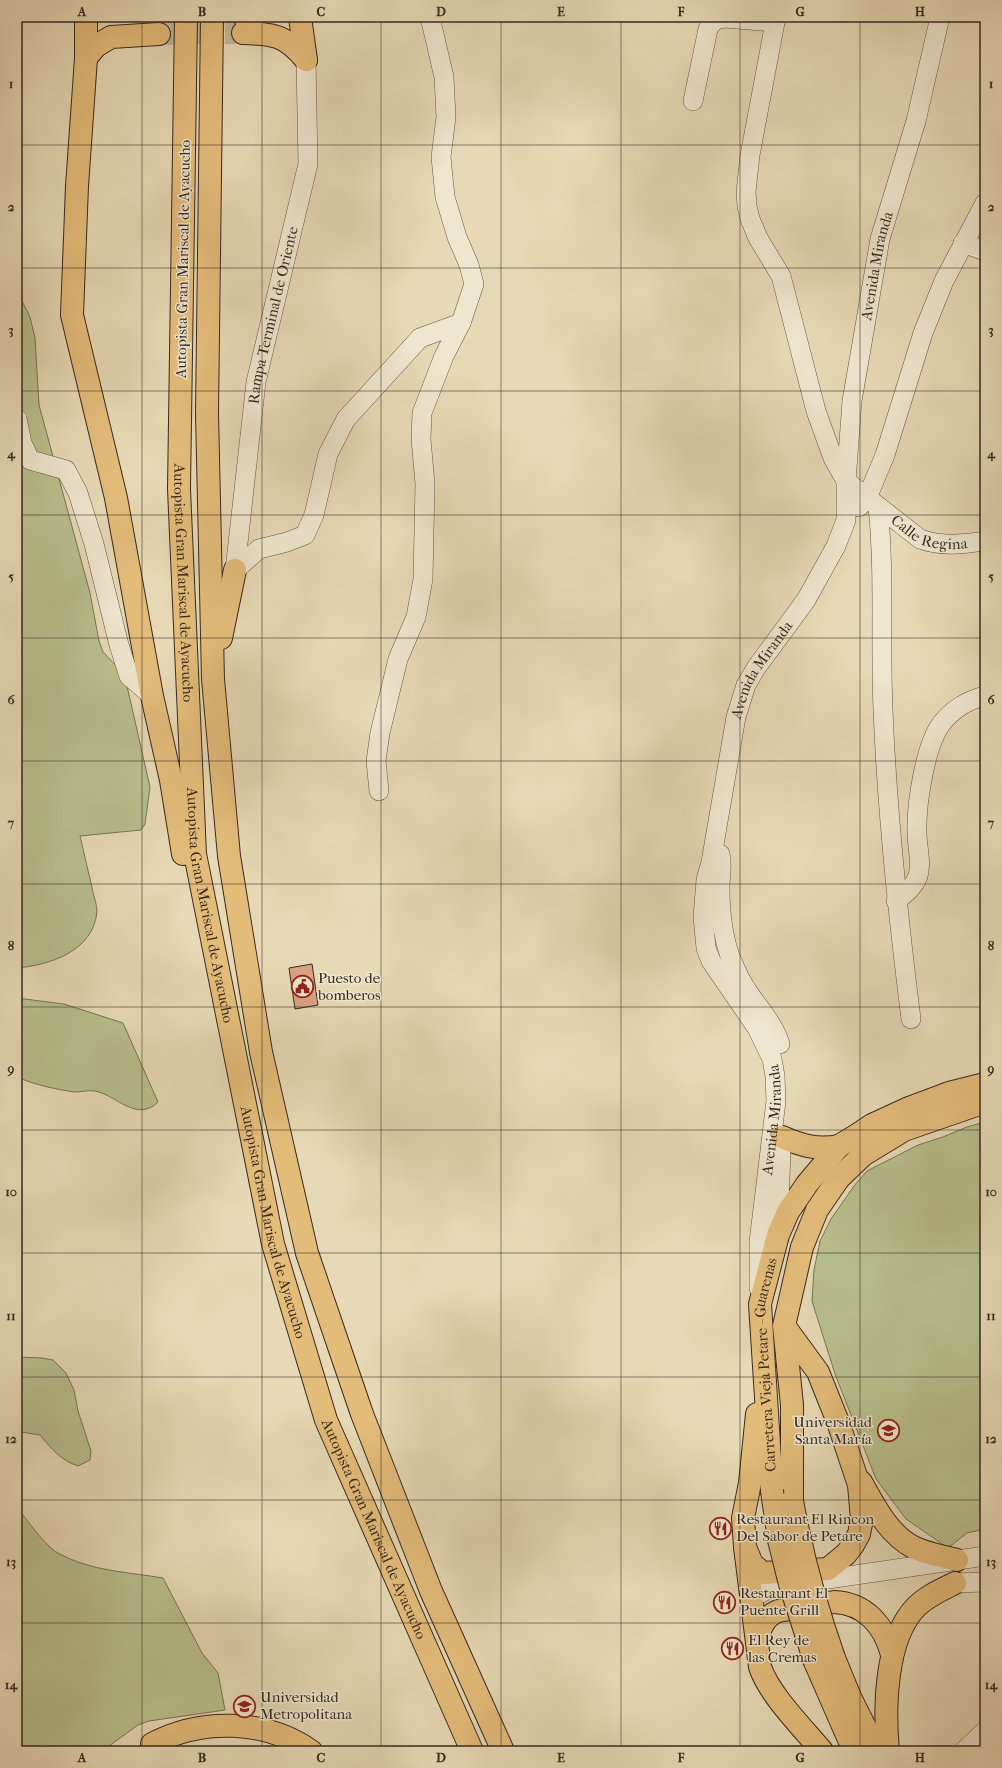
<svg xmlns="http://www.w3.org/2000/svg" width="1002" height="1768" viewBox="0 0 1002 1768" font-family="'IM FELL French Canon',serif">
<rect width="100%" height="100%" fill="#e7d9b5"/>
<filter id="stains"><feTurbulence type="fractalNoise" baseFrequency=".005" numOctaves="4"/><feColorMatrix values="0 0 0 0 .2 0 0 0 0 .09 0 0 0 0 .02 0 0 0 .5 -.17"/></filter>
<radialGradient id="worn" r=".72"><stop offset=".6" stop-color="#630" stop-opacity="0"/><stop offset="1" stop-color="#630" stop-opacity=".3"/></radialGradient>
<path fill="#b8bf8c" stroke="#767456" d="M17,298L22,301L30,317L35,338L39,405L90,593L99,641L103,652L120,670L127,686L150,787L145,824L141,830L80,836C84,853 88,871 92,887C93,895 97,904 97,911C94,951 50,965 17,968Z
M17,998L64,1004L123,1023L158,1102C137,1123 116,1095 95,1091C88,1090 81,1092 74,1092C54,1089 36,1085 17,1077Z
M985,1122V1529L967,1533L948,1548L906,1519L876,1479L835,1374L812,1301L814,1270L820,1241L831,1219L854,1186L867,1171L918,1145L943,1137L967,1127Z
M17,1357L42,1358L53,1360L66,1373L74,1390L78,1411L91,1451L90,1460L78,1466C60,1460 52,1449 40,1435L21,1432L17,1433Z
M17,1507C26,1519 46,1547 58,1553C90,1571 128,1572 163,1578L202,1653L218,1673L225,1710L149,1721L138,1725L102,1751H17Z"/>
<path fill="#daa384" stroke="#352921" d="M312,964L318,1005L295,1009L289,968Z"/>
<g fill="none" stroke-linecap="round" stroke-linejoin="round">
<path stroke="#c3b697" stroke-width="22" stroke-dasharray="22 11" stroke-linecap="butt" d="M161,17L230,18
M159,34L243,33"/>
<defs>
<g id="minor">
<path id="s1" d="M776,17L750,155L746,192L747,206L750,219L758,238L781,276L816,411L833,458L846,481L920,539C942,547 962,544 985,541"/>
<path d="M693,101L708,29C713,21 716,19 725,18L775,22"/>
<path d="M963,243L985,251"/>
<path d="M17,419L22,443L30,460L66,470L78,493L94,544L119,645L129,676L152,696"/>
<path d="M859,507L867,498L885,455L923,333L944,281L985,203"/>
<path d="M878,507C885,574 880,642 883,709C887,813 898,916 911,1019"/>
<path id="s2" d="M235,570L256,382L308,164L306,60"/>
<path d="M235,570L259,549L287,542L305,535L314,515L328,454L346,419L420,338L461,323"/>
<path d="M379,791L376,761L380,733L398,659L416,617L423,579L425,484L421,439L422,413L444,356L461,323L474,284L469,265L457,237L445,197L441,157L446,117L444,77L430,17"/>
<path d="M720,854C723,865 720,876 720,887C720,911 722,934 730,956C734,965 737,974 742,982C753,1003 773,1020 780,1044"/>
<path d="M896,901C905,894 914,887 918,876C922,862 917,847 917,833C916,806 925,744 942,723C952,710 968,700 985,696"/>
<path d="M778,1231L781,1150"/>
<path id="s3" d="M759,1288V1242L776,1101L775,1076L772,1059L757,1028L711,961L706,948L703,917L706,880L711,862L736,717L746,685L756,668L806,600L836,546L846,520V481L852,401L880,239L916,121L940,17"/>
<path d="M955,1583L985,1582"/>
<path d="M751,1598L773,1587L985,1556"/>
<path d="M964,1751L985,1731"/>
</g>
<g id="major">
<path d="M782,1137C802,1146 818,1150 839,1146"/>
<path d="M757,1414L750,1483L743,1518L745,1547L760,1667C770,1696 803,1728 822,1751"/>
<path d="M861,1482C874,1505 888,1534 913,1547C926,1554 943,1556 957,1560"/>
<path id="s4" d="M772,1491L760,1304L778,1235L788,1212L807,1184L839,1146L857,1135L872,1125L909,1108L949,1093L985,1084"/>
<path d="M792,1501V1405L784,1326L802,1247L817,1210L839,1178L863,1155L904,1130L985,1102"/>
<path d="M745,1547L752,1564L763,1573L828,1569L846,1554L853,1545L859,1534L862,1519L859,1485L838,1422L818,1372L785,1327"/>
<path d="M758,1643C759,1628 764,1617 778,1611L834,1602C865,1603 885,1626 892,1655"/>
<path d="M834,1658L850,1697L877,1751"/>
<path d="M815,1662L854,1751"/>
<path d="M888,1751C884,1709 885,1639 916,1607C927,1596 941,1590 955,1583"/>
</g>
<g id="highway">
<path d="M86,17V58L77,186L72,315L116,498L152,696L171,780L183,854"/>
<path id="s5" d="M186,17L179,489L195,854L273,1244L326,1420L472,1751"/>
<path d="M212,17L207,413L213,679L229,856L261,1052L307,1253L362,1414L431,1591L503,1751"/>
<path d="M300,17L306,60"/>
<path d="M245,18L254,17"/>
<path d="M243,33C274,34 286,35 306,60"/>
<path d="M86,58L96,46L111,37L159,34"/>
<path d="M221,638L235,570"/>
<path d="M152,1744C201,1718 265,1719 311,1751"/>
</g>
</defs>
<use href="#minor" stroke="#625546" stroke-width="20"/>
<use href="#major" stroke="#352921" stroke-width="24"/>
<use href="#highway" stroke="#352921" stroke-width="24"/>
<use href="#minor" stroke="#efe6cf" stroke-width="19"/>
<use href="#major" stroke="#e4bc7a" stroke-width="22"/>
<use href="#highway" stroke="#e4bc7a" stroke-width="22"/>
<defs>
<path id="major-bridge" d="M772,1491L779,1540L790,1584L815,1662
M792,1501C802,1555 816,1607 834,1658"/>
</defs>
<use href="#major-bridge" stroke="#352921" stroke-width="24" stroke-linecap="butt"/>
<use href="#major-bridge" stroke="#e4bc7a" stroke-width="22"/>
</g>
<path fill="none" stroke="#352921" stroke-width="1" stroke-opacity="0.55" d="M142,17V1751M262,17V1751M381,17V1751M501,17V1751M621,17V1751M740,17V1751M860,17V1751M17,145H985M17,268H985M17,391H985M17,515H985M17,638H985M17,761H985M17,884H985M17,1007H985M17,1130H985M17,1253H985M17,1377H985M17,1500H985M17,1623H985"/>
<defs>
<symbol id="civic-ring" viewBox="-11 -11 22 22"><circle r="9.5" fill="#efe6cf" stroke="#8f2418" stroke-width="1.5"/><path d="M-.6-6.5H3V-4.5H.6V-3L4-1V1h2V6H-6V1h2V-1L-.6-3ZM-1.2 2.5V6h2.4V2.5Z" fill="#8f2418"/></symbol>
<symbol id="university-ring" viewBox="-11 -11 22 22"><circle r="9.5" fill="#efe6cf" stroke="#8f2418" stroke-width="1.5"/><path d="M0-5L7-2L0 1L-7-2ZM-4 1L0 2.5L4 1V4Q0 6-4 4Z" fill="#8f2418"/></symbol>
<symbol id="restaurant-ring" viewBox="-11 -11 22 22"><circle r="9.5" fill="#efe6cf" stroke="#8f2418" stroke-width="1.5"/><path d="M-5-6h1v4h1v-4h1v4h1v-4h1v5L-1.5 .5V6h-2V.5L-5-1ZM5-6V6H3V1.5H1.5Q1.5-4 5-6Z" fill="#8f2418"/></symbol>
</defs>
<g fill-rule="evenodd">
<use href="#civic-ring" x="290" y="974" width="25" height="25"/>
<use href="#university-ring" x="876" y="1418" width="25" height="25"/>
<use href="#restaurant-ring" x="708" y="1516" width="25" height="25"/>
<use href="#restaurant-ring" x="712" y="1590" width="25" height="25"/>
<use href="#restaurant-ring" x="720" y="1636" width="25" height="25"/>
<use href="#university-ring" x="232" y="1694" width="25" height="25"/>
</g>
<g text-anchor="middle" stroke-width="3" stroke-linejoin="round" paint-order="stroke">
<g font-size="15" fill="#352921" stroke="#efe6cf">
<text transform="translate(183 259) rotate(-89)" y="5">Autopista Gran Mariscal de Ayacucho</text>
<text dy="5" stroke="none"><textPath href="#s3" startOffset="1078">Avenida Miranda</textPath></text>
<text dy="5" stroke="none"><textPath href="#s2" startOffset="258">Rampa Terminal de Oriente</textPath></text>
<text dy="5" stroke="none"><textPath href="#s1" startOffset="587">Calle Regina</textPath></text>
<text dy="5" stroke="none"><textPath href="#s5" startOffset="566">Autopista Gran Mariscal de Ayacucho</textPath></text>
<text dy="5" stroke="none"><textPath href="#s3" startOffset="648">Avenida Miranda</textPath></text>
<text dy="5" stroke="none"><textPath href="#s5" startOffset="890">Autopista Gran Mariscal de Ayacucho</textPath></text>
<text dy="5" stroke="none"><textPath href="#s3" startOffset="169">Avenida Miranda</textPath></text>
<text dy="5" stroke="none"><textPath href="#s5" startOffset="1214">Autopista Gran Mariscal de Ayacucho</textPath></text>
<text dy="5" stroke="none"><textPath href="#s4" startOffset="127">Carretera Vieja Petare - Guarenas</textPath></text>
<text dy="5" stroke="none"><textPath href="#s5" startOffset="1538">Autopista Gran Mariscal de Ayacucho</textPath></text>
</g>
<g font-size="15" fill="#352921" stroke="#efe6cf" text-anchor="start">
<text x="318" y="983">Puesto de<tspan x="318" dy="17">bomberos</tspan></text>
<text x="872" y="1427" text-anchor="end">Universidad<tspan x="872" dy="17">Santa María</tspan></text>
<text x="736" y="1524">Restaurant El Rincon<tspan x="736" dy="17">Del Sabor de Petare</tspan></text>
<text x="740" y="1598">Restaurant El<tspan x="740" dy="17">Puente Grill</tspan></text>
<text x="748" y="1645">El Rey de<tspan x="748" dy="17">las Cremas</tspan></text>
<text x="260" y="1702">Universidad<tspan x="260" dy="17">Metropolitana</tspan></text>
</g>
</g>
<rect width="1002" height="1768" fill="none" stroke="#e7d9b5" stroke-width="44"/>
<rect x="22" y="22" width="958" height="1724" fill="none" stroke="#352921" stroke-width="1.5"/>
<g font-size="13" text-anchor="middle" font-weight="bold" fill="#352921">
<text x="82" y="16">A</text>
<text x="202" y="16">B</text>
<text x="321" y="16">C</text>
<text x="441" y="16">D</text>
<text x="561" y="16">E</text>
<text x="681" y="16">F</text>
<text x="800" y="16">G</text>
<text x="920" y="16">H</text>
<text x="11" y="88">1</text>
<text x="991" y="88">1</text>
<text x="11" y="211">2</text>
<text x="991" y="211">2</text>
<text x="11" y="334">3</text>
<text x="991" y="334">3</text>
<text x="11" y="458">4</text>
<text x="991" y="458">4</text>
<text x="11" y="581">5</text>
<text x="991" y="581">5</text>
<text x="11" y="704">6</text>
<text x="991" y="704">6</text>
<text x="11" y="827">7</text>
<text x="991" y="827">7</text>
<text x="11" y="950">8</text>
<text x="991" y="950">8</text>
<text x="11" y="1073">9</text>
<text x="991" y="1073">9</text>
<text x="11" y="1196">10</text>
<text x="991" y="1196">10</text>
<text x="11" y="1320">11</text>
<text x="991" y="1320">11</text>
<text x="11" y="1443">12</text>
<text x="991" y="1443">12</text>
<text x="11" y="1566">13</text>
<text x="991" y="1566">13</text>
<text x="11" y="1689">14</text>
<text x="991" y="1689">14</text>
<text x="82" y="1762">A</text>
<text x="202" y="1762">B</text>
<text x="321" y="1762">C</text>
<text x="441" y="1762">D</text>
<text x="561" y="1762">E</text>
<text x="681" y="1762">F</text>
<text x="800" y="1762">G</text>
<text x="920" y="1762">H</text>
</g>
<rect width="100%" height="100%" filter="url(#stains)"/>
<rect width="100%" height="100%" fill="url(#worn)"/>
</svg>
